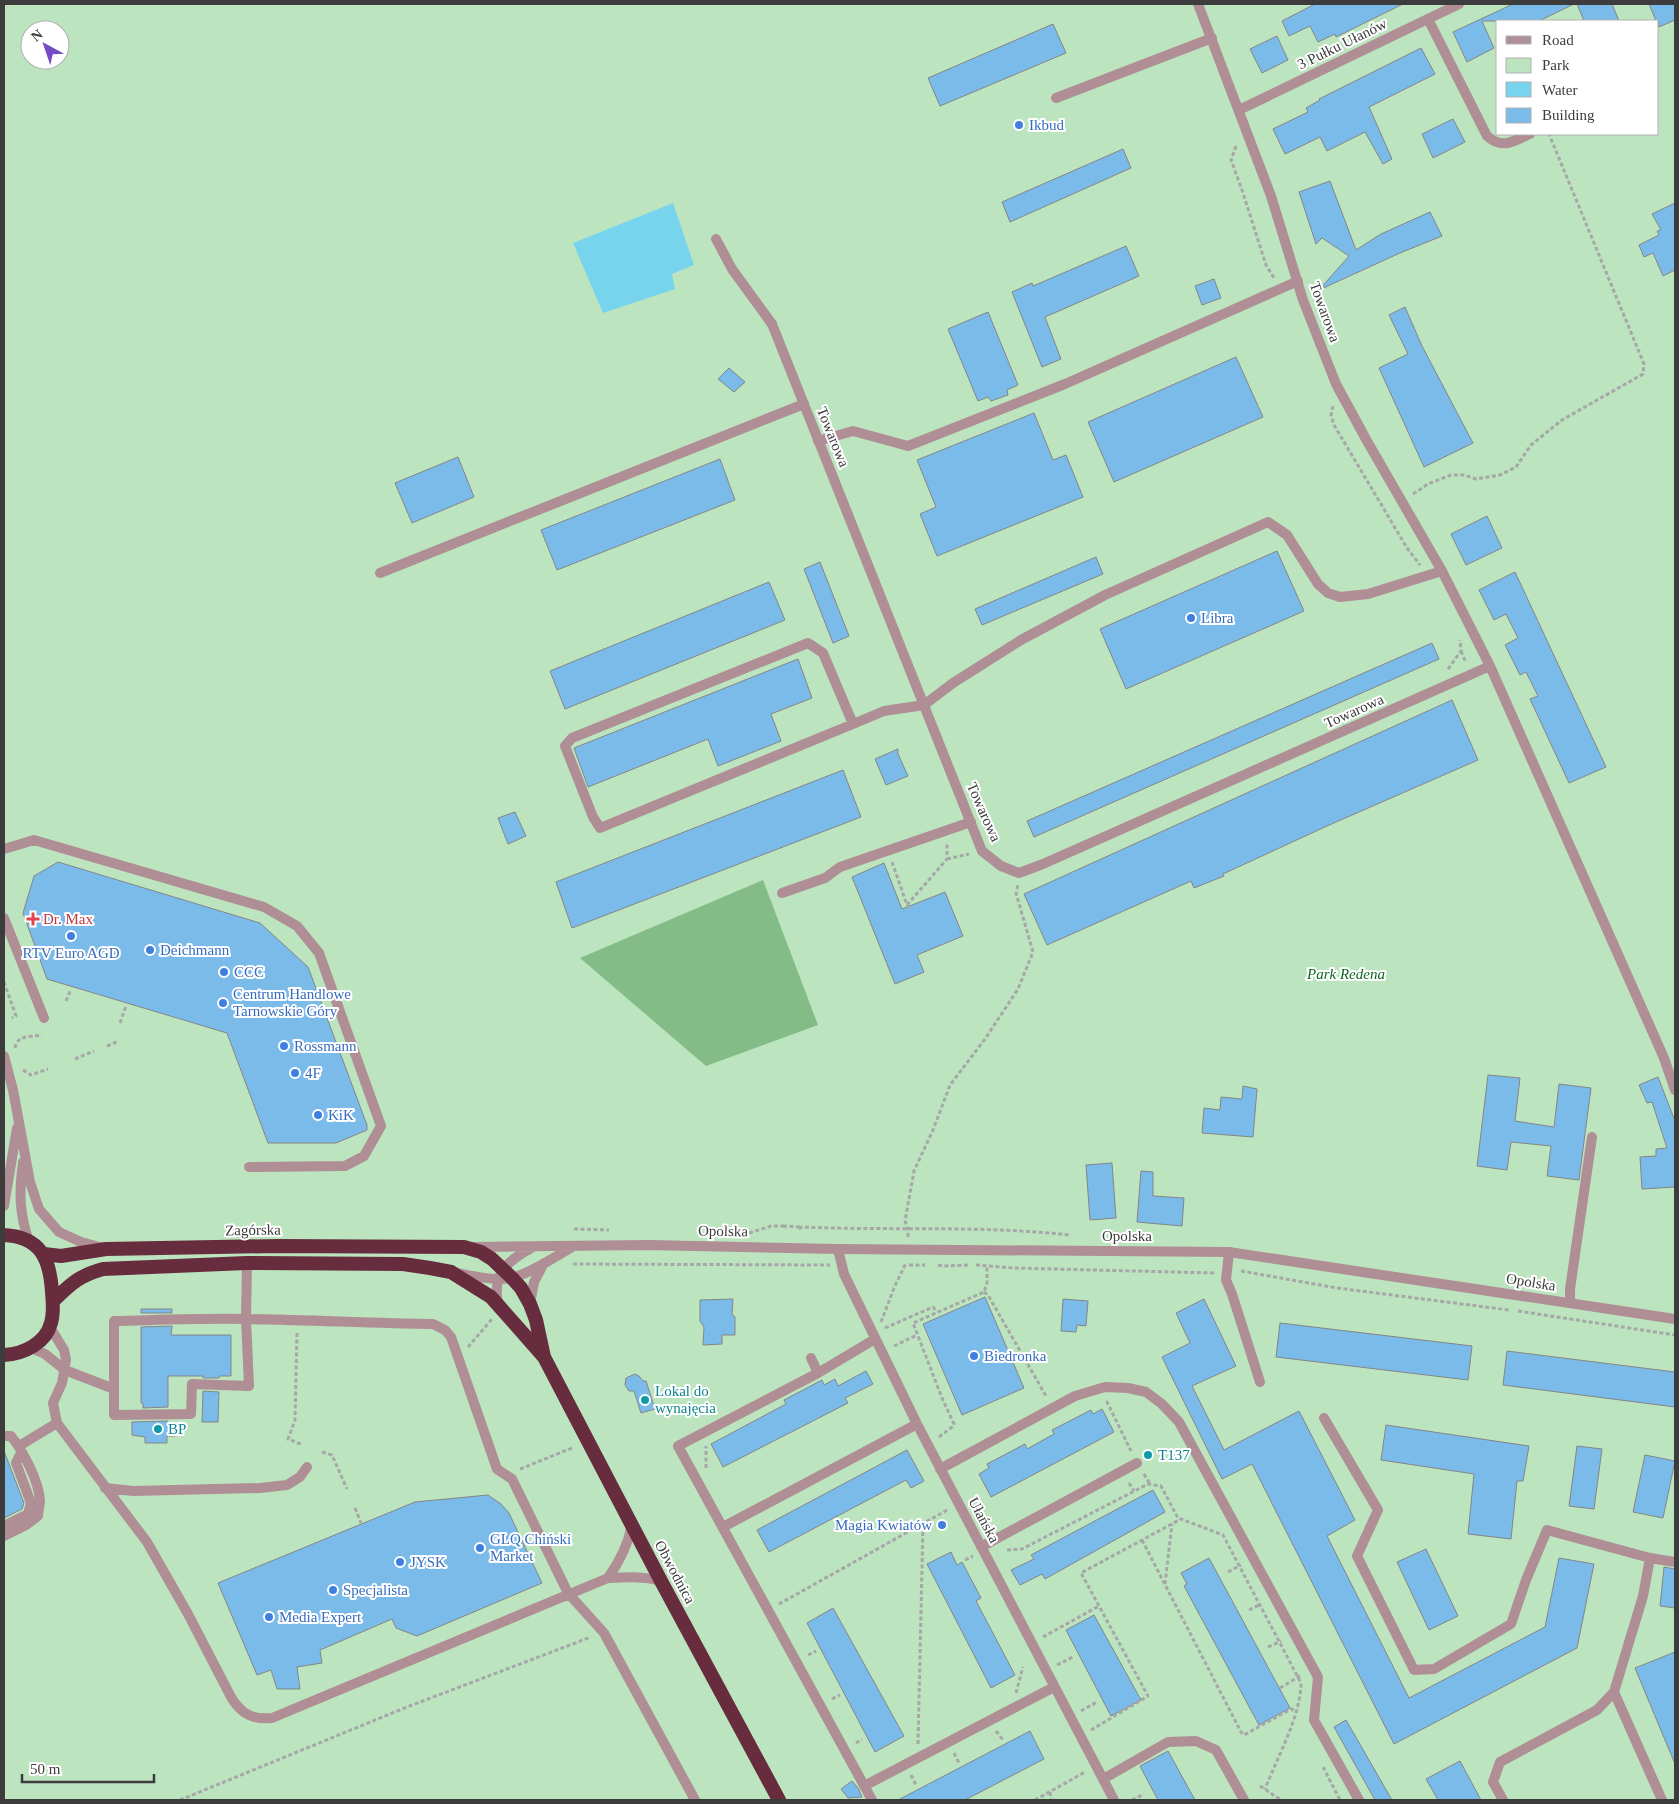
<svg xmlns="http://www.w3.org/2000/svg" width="1679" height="1804" viewBox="0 0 1679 1804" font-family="'Times New Roman',serif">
<rect width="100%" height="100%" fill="#f2f3f4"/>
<path fill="#bce5bf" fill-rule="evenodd" d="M4,4H1675V1800H4ZM1498,21H1658V134H1498ZM30,30H60V60H30Z"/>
<path fill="#84bc88" d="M763,880L818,1025L706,1066L580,958Z"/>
<path fill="#78d3ed" d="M673,203L694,265L672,274L675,289L603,313L573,243Z"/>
<path fill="#7bbbea" stroke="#848586" d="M1315,4H1403L1336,37L1335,34L1318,42L1310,26L1289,36L1282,21Z
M1513,4H1574L1539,21H1482L1494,48L1467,62L1453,32Z
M1577,4H1612L1619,21H1584Z
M1649,4H1675V20L1659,27L1658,21H1656Z
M1053,24L1066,53L940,106L928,78Z
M1277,36L1288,60L1262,73L1250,49Z
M1421,48L1435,74L1369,107L1392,159L1383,164L1365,132L1327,151L1320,137L1285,154L1273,129L1308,112L1306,108L1320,100L1319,99Z
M1453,119L1465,142L1433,158L1422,134Z
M1123,149L1131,168L1010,222L1002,202Z
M1330,181L1356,250L1381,234L1430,212L1442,236L1400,253L1319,290L1349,256L1322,238L1316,244L1299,192Z
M1675,203V270L1663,276L1653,253L1644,257L1639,245L1659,235L1657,231L1661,230L1652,214Z
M1126,246L1139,276L1045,317L1061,359L1042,367L1012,292L1032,283L1033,286Z
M1214,279L1221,298L1202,305L1195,286Z
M1405,307L1422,346L1473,443L1424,467L1379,368L1408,354L1389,315Z
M988,312L1018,385L1007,390L1008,395L991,401L988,397L978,401L948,329Z
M1236,357L1263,417L1114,482L1088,422Z
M729,368L745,382L734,392L718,379Z
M1034,413L1053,460L1066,455L1083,497L937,556L920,514L936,507L917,460Z
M458,457L474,497L412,523L395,483Z
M720,459L735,500L557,570L541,530Z
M1487,516L1502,548L1466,565L1451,534Z
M1277,551L1304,611L1126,689L1100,629Z
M1096,557L1103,574L982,625L975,609Z
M820,562L849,636L833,643L804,569Z
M1515,572L1606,767L1569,783L1530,699L1538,696L1526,672L1520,675L1505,645L1518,638L1506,614L1494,620L1479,590Z
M769,582L785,620L565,709L550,671Z
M1432,643L1439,659L1034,837L1027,821Z
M798,659L812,698L771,714L781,741L718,766L708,739L588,787L574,748Z
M1452,700L1478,760L1327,826L1223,874L1224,876L1194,888L1191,881L1047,945L1024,894Z
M898,749V754L908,776L886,785L875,759Z
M843,770L861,817L572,928L556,882Z
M515,812L526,836L508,844L498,818Z
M58,862L260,923L308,967L367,1125V1130L336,1143H268L227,1033L47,979L23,913L34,876Z
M884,863L902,909L945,892L963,936L917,955L924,972L895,984L852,877Z
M1488,1075L1520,1078L1515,1121L1554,1127L1559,1084L1591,1088L1579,1180L1547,1176L1551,1146L1511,1142L1507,1170L1477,1166Z
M1658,1077L1675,1121V1187L1642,1189L1640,1157L1656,1156V1149L1667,1148L1652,1102L1647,1103L1639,1085Z
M1243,1086L1257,1089L1253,1137L1202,1133L1204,1108L1220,1110L1221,1097L1242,1099Z
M1112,1163L1116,1218L1090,1220L1086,1165Z
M1141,1171L1153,1172V1196L1184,1198L1182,1226L1137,1222Z
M985,1297L1024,1388L962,1415L923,1324Z
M733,1299L732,1314L735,1317V1335H722V1344L703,1345L704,1327L700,1321V1300Z
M1063,1299L1088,1301L1086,1326L1077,1325L1076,1332L1061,1331Z
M1204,1299L1236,1366L1192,1386L1224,1450L1299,1411L1355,1520L1327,1536L1409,1698L1545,1627L1559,1558L1594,1564L1577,1648L1394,1744L1252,1464L1222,1479L1162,1357L1190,1343L1176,1313Z
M141,1309H172V1313H141Z
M1280,1323L1472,1346L1468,1380L1276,1357Z
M172,1326L171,1335H231V1376H219V1378H203V1376H168V1407L143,1408V1403H141V1327Z
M1507,1351L1675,1372V1407L1503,1385Z
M866,1371L873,1384L845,1398L848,1403L723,1467L711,1444L786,1404L784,1400L822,1380L824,1385L835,1379L838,1386Z
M635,1374L639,1376L643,1381H646L655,1409L641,1413L634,1391H629L625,1385L626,1378Z
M203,1391L219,1392L218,1422H202Z
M1102,1409L1114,1432L991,1497L979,1474L989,1468L987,1464L1025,1444L1027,1449L1054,1434L1052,1430L1091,1410L1093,1414Z
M168,1421V1423H175V1436H167V1443H145V1437L132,1435V1422Z
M1386,1425L1529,1446L1523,1481H1517L1511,1539L1468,1534L1474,1474L1381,1460Z
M1577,1446L1602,1449L1594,1509L1569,1506Z
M907,1450L924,1481L911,1488L906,1480L769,1552L757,1530Z
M4,1451L24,1503L22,1509L4,1518Z
M1645,1455L1675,1461L1663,1518L1633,1512Z
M1153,1490L1165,1512L1045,1579L1042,1574L1020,1585L1011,1570L1034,1559L1031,1555Z
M488,1495L501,1504L509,1513L542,1583L417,1636L396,1628L392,1619L320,1650L322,1663L297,1667L300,1689H277L271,1670L257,1675L218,1583L415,1502Z
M1426,1549L1458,1616L1429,1630L1397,1562Z
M951,1552L957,1565L962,1562L981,1598L976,1601L1015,1675L991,1688L927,1564Z
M1209,1558L1290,1708L1259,1725L1184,1586L1187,1584L1181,1573Z
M1664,1567L1675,1569V1608L1660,1606Z
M833,1608L904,1736L875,1752L807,1623Z
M1094,1615L1141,1700L1111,1716L1066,1630Z
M1675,1652V1764L1635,1668Z
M1346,1720L1392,1800H1375L1334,1727Z
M1030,1731L1044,1759L965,1800H898Z
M1168,1751L1195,1800H1158L1151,1787L1140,1766Z
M1460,1761L1481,1800H1438L1426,1779Z
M852,1781L858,1788L862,1797L848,1798L841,1789Z"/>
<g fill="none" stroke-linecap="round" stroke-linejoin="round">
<path stroke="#a6a7a8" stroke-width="3" stroke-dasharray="4 2.5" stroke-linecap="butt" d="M1236,146L1231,160L1242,190L1266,265L1274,278
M1333,406L1331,415L1334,425L1407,548L1420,565
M1413,494L1428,484L1451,475H1464L1476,479L1500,475L1516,467L1531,445L1562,420L1643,374L1644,364L1549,134
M1461,651L1466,663
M1448,669L1461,651L1460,640
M947,859L969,854
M892,862L907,905L947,859V844
M907,905L910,911
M4,982L16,1016L12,1018
M66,1001L71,989
M120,1023L126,1006
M107,1046L115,1043L116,1040
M15,1048C17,1035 29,1037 42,1035
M75,1059L94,1051
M23,1070L31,1075L48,1069
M783,1226L801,1227
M574,1229L609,1230
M799,1229L802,1227C891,1231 981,1225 1069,1235
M749,1233L771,1226H783L786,1229
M908,1237V1229L905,1221L914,1171L933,1130L950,1085L985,1039L1018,989L1033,952L1016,893L1018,884
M573,1264L830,1265
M909,1265H925
M938,1265L943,1266L970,1265
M976,1265L1013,1268L1215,1273
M1241,1271L1337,1288L1509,1310
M984,1292L988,1295L1046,1396
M1518,1311L1675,1335
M881,1322L894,1288L906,1263
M885,1328L933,1307L937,1312
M297,1333L295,1420L288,1439L303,1445
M894,1346L917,1335
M468,1347L492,1319
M1106,1402H1107L1131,1451
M939,1437L952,1427L954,1424L942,1398L913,1323L984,1292L987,1283V1266
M322,1452L332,1455L347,1489
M706,1468V1446
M520,1469L572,1448
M1144,1474L1150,1484
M1129,1483L1134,1491
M355,1508L361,1523
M1142,1540L1241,1732L1244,1735L1291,1709L1296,1711
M1007,1550L1022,1549L1148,1484L1161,1486L1179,1520
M965,1560L973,1556
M1228,1572L1241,1565
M1165,1584L1172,1524
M779,1604L949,1509
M1249,1610L1261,1604
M1043,1637L1099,1606
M1268,1647L1281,1641
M808,1655L816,1651
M1057,1665L1073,1657
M1280,1688L1300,1676
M1016,1693L1023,1667
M832,1699L840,1695
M1081,1711L1097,1702
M1091,1730L1148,1696L1081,1573L1181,1519L1223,1535L1301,1683C1301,1715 1277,1758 1265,1789
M996,1731L1003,1740
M856,1743L862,1739
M918,1744L923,1524
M954,1753L959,1763
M1323,1767L1340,1800
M911,1775L916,1785
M1260,1786L1281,1800
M1050,1792L1051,1800
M180,1800L407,1707L591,1637
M1035,1800L1085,1772
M1132,1800L1144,1794"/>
<path stroke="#b08e95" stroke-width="10" d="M1056,98L1212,38
M716,239L732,269L772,324
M818,441L853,431L908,446L1065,384L1298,281
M380,573L804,404
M853,724L823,653L808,643L572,738L565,746L593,817L600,828L853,724L884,711L924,705L953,683L1021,640L1105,595L1268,522L1287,535L1318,584L1328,593L1340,597L1368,594L1442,571
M4,849L34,840L264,907L297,926L319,953L381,1126L364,1156L345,1166L249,1167
M782,893L825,878L840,867L971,822
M4,918L44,1018
M4,1056L13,1090L30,1182L39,1209L59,1232L81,1242L103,1248
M23,1162C19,1192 19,1212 29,1242
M4,1206L17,1128
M1229,1252L1226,1280L1232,1294L1260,1382
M1570,1303V1289L1592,1137
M50,1327L64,1350L66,1360L62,1383L53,1403L57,1423L147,1542L188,1614L231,1697C241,1714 253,1720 272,1718L608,1578C626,1577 643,1576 661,1581
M31,1348L45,1354L65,1370L114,1389V1415L191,1414L192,1384L249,1386L246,1319L247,1263
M114,1389V1321C158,1320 203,1318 247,1319C309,1320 371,1323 433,1324L445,1330L451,1337L497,1469L512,1479L568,1593L604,1633L695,1800
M1324,1418L1378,1510L1357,1556L1414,1670L1434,1669L1511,1624L1526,1580L1547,1530L1650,1558
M4,1436H11C23,1451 39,1481 40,1501C40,1506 38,1511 38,1516L26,1525L4,1536
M19,1446L57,1423
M105,1488L133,1491L260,1488L287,1485L300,1477L307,1467
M4,1526L28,1514L31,1503L16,1463L21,1453
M608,1578C620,1561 628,1545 632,1525
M1614,1692L1662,1800
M1503,1800L1493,1782L1500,1762L1597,1710L1614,1692L1643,1596L1650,1558L1675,1562"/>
<path stroke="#b08e95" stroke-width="10" d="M1198,4L1271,196L1303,300L1336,384L1367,441L1442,571L1490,666L1664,1058L1675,1090
M1428,19L1487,136C1503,150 1513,141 1530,134
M1239,110L1459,4
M772,324L982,851L1001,866L1019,873L1043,864L1490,666
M838,1249L844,1274L917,1424L1114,1800
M811,1358L818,1373
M940,1469L1075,1396L1105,1387L1128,1388L1146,1392L1162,1404L1179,1422L1318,1677L1314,1720L1359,1800
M723,1527L917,1424
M981,1547L1137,1463
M1103,1779L1168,1742L1196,1741L1216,1750L1244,1800
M864,1786L1054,1687
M872,1800L678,1446L818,1373L875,1339"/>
<path stroke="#b08e95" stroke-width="10" d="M473,1247L649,1245L838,1249L1229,1252L1675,1319
M456,1273C474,1276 493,1281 511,1278C528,1275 558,1255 574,1246
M498,1304C492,1273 507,1261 533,1247
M530,1304L534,1282L544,1263"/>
<path stroke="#672c3e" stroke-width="14" d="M4,1235C41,1237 50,1259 52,1292C53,1302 54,1313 51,1323C46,1343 24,1354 4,1355
M44,1254L61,1256L106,1249L277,1246L464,1247L481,1252L492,1259L512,1278L521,1288L530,1304L536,1320L544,1357L661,1581L779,1800
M53,1301C71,1284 78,1276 103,1269L247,1263L403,1264L430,1268L451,1272L491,1297L544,1357"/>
</g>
<g fill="#3f7fe0" stroke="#fff" stroke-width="2">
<circle cx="1019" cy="125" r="5"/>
<circle cx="1191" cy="618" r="5"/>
<circle cx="71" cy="936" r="5"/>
<circle cx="150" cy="950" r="5"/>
<circle cx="224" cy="972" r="5"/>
<circle cx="223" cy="1003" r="5"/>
<circle cx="284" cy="1046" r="5"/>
<circle cx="295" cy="1073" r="5"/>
<circle cx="318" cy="1115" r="5"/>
<circle cx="974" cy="1356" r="5"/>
<circle cx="942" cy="1525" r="5"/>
<circle cx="480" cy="1548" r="5"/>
<circle cx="400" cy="1562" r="5"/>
<circle cx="333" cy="1590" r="5"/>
<circle cx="269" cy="1617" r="5"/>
</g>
<path fill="#e0444e" stroke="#fff" stroke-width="2" d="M30.5 911.5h5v5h5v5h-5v5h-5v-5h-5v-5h5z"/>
<g fill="#0f9aa8" stroke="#fff" stroke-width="2">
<circle cx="645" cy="1400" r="5"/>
<circle cx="158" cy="1429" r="5"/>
<circle cx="1148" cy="1455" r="5"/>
</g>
<g text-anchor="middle" stroke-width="4" stroke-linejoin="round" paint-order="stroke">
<g font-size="15" fill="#3c3c3d" stroke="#fff">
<text transform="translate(1342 44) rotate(-26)" y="5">3 Pułku Ułanów</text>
<text transform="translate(1325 312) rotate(70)" y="5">Towarowa</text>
<text transform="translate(833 437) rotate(68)" y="5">Towarowa</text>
<text transform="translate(1354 711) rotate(-24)" y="5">Towarowa</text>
<text transform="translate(984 812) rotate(66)" y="5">Towarowa</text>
<text transform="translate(253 1230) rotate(-1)" y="5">Zagórska</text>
<text transform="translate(723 1231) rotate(1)" y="5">Opolska</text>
<text x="1127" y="1241">Opolska</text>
<text transform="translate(1531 1282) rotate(9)" y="5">Opolska</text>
<text transform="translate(984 1520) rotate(62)" y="5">Ułańska</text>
<text transform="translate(675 1572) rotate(62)" y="5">Obwodnica</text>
</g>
<g font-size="15" fill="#366cbe" stroke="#fff" text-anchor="start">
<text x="1029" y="130">Ikbud</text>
<text x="1201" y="623">Libra</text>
<text x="160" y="955">Deichmann</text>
<text x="71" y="958" text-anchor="middle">RTV Euro AGD</text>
<text x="234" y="977">CCC</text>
<text x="233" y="999">Centrum Handlowe<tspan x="233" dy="17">Tarnowskie Góry</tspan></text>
<text x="294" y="1051">Rossmann</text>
<text x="305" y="1078">4F</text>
<text x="328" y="1120">KiK</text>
<text x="984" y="1361">Biedronka</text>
<text x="932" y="1530" text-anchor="end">Magia Kwiatów</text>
<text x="490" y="1544">GLQ Chiński<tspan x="490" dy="17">Market</tspan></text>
<text x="410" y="1567">JYSK</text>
<text x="343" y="1595">Specjalista</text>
<text x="279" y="1622">Media Expert</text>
</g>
<g font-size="15" fill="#be3a42" stroke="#fff" text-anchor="start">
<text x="43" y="924">Dr. Max</text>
</g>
<g font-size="15" font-style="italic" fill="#0e6323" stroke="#fff">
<text x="1346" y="979">Park Redena</text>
</g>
<g font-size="15" fill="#0d838f" stroke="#fff" text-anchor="start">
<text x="655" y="1396">Lokal do<tspan x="655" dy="17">wynajęcia</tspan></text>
<text x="168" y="1434">BP</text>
<text x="1158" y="1460">T137</text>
</g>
</g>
<rect width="1679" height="1804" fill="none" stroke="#3c3c3d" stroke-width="10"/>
<rect x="1496" y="20" width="162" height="115" fill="#ffffff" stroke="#b1b1b1"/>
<rect x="1506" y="36" width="25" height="8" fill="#b08e95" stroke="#b1b1b1"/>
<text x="1542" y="45" font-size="15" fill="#3c3c3d">Road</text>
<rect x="1506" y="58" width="25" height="15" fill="#bce5bf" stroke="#b1b1b1"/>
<text x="1542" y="70" font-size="15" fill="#3c3c3d">Park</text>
<rect x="1506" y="82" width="25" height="15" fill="#78d3ed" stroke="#b1b1b1"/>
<text x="1542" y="95" font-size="15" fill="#3c3c3d">Water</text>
<rect x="1506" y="108" width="25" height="15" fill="#7bbbea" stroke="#b1b1b1"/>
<text x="1542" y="120" font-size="15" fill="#3c3c3d">Building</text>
<g transform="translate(45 45) rotate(320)"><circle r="24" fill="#ffffff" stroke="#b1b1b1"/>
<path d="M0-4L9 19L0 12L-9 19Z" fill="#734bc4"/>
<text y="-8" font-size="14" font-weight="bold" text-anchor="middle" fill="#3c3c3d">N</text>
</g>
<path d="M22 1774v8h132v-8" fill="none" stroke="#3c3c3d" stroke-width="2.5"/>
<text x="30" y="1774" font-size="15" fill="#3c3c3d" stroke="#ffffff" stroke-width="4" paint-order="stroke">50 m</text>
</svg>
